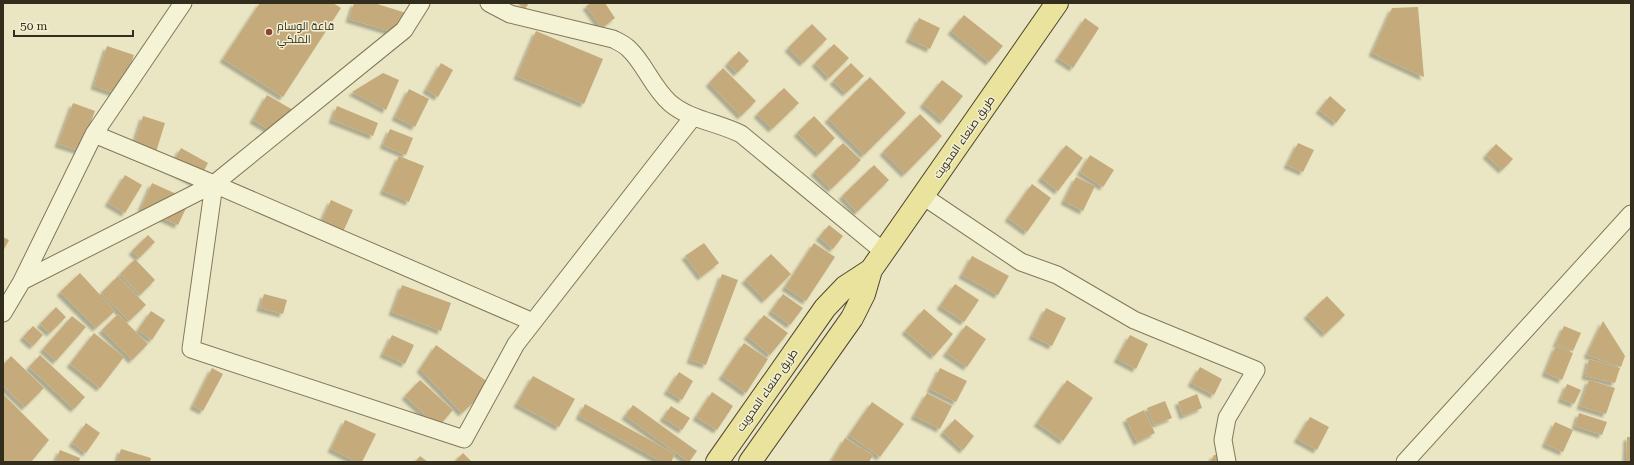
<svg xmlns="http://www.w3.org/2000/svg" width="1634" height="465" viewBox="0 0 1634 465" font-family="'Roboto Serif',Cairo,serif">
<defs>
<filter id="shadow"><feDropShadow dx="-3.5" dy="3.5" stdDeviation="1" flood-color="#0004"/></filter>
</defs>
<rect width="100%" height="100%" fill="#eae6c3"/>
<path fill="#c5aa7c" filter="url(#shadow)" d="M260,3H333L341,8L283,97L223,59Z
M354,3H374L416,16L409,37L349,19Z
M517,3H529L525,9Z
M591,3H605L615,18L602,28L586,6Z
M1418,7L1424,77L1372,53L1392,8Z
M964,15L1003,46L989,62L951,31Z
M919,18L940,28L930,49L909,39Z
M1085,18L1099,28L1073,68L1058,58Z
M812,24L827,39L803,63L788,48Z
M536,31L603,59L584,104L517,76Z
M834,44L849,58L829,78L815,63Z
M107,46L134,55L120,95L94,86Z
M739,51L749,61L737,73L728,63Z
M441,63L453,70L438,97L426,90Z
M851,63L864,76L846,93L833,81Z
M723,68L756,101L741,116L709,83Z
M383,73L399,80L386,110L352,92Z
M870,77L906,113L864,155L828,119Z
M942,80L963,96L943,121L923,104Z
M784,88L799,103L772,129L757,114Z
M409,89L429,99L415,127L395,117Z
M267,95L293,110L278,135L253,120Z
M1330,96L1346,110L1336,123L1319,110Z
M73,103L95,111L80,151L58,144Z
M337,106L378,123L373,136L332,120Z
M920,114L942,136L905,174L883,152Z
M143,116L165,123L156,152L134,144Z
M814,116L835,138L819,154L797,133Z
M390,129L413,138L406,155L383,145Z
M843,143L861,160L831,189L814,172Z
M1298,143L1314,150L1303,172L1287,165Z
M1496,144L1513,159L1502,170L1486,155Z
M1066,145L1083,158L1058,191L1041,178Z
M181,148L208,163L197,184L169,169Z
M1090,155L1114,170L1103,187L1080,172Z
M399,156L424,166L409,202L383,191Z
M874,165L889,180L857,212L842,196Z
M125,175L142,185L125,213L108,203Z
M1076,177L1095,186L1083,211L1064,201Z
M152,183L190,200L178,225L141,208Z
M1032,184L1051,198L1027,232L1008,218Z
M331,200L353,210L342,234L320,225Z
M829,225L843,236L833,249L819,237Z
M148,235L155,242L139,258L132,251Z
M3,237L9,240L3,251Z
M704,243L719,263L701,277L685,256Z
M814,243L835,257L806,301L785,287Z
M771,254L791,274L765,300L745,280Z
M972,256L1009,276L998,295L962,275Z
M135,259L155,280L140,295L120,274Z
M80,273L115,311L96,328L60,292Z
M722,274L738,280L706,365L690,360Z
M118,276L146,305L129,321L101,293Z
M955,284L979,300L964,322L940,306Z
M402,285L451,303L441,331L392,312Z
M264,294L287,300L283,314L260,308Z
M783,294L803,308L790,325L771,311Z
M1327,296L1345,315L1325,334L1307,315Z
M56,307L66,317L50,333L40,324Z
M1046,308L1066,318L1052,346L1032,336Z
M924,309L953,334L934,356L905,331Z
M151,311L165,320L152,340L138,330Z
M118,314L148,344L132,360L102,330Z
M764,315L788,333L770,355L747,336Z
M72,316L86,327L56,361L43,349Z
M1603,321L1625,356L1621,367L1587,355Z
M966,325L986,339L967,367L946,353Z
M33,326L43,335L33,346L23,337Z
M1564,326L1581,333L1573,351L1556,344Z
M94,333L124,357L100,388L70,364Z
M392,335L414,345L405,364L383,354Z
M1130,335L1148,344L1136,369L1117,359Z
M744,343L768,359L746,393L722,376Z
M436,345L492,385L462,413L420,369Z
M1556,346L1573,353L1562,380L1545,373Z
M40,355L85,397L74,409L29,367Z
M11,356L44,388L25,407L3,386V365Z
M1589,359L1620,368L1615,383L1585,376Z
M1200,367L1222,379L1214,395L1191,383Z
M212,368L223,374L203,411L193,406Z
M940,368L967,381L956,402L930,389Z
M679,372L693,381L682,400L667,391Z
M533,376L575,399L559,427L517,404Z
M420,380L453,410L438,427L405,396Z
M1067,380L1093,398L1063,441L1037,423Z
M1589,380L1615,388L1606,414L1580,406Z
M1567,384L1581,390L1574,404L1561,399Z
M712,392L733,406L717,430L696,417Z
M927,393L952,406L940,429L914,416Z
M3,394L49,440L31,462H3Z
M1197,394L1202,408L1183,416L1178,402Z
M1165,401L1172,418L1154,425L1147,408Z
M872,402L904,424L880,457L849,435Z
M585,404L675,454L671,462H662L579,416Z
M633,405L697,451L689,462L625,416Z
M671,406L690,418L682,430L663,418Z
M1144,410L1155,433L1137,442L1126,419Z
M1579,413L1607,422L1602,435L1575,426Z
M1310,417L1329,427L1317,450L1297,439Z
M955,419L974,436L963,450L943,432Z
M345,420L376,434L362,462H357L331,449Z
M1555,422L1573,430L1563,452L1545,444Z
M86,423L100,433L86,453L72,443Z
M1627,437H1631V462H1626Z
M845,438L873,455L869,462H831Z
M121,449L151,458L150,462H117Z
M60,450L80,458L79,462H55Z
M463,453L472,462H454Z
M1221,454L1222,462H1210L1214,455Z
M420,456L428,462H415Z"/>
<g fill="none" stroke-linecap="round" stroke-linejoin="round">
<defs>
<path id="street" d="M489,3L510,14L613,39C619,42 624,44 629,49C645,64 652,87 670,103C690,120 717,122 741,134L884,252
M94,134L214,184L404,30L421,3
M214,184L191,349L464,439L516,344L693,117
M214,184L533,322
M923,196L1021,262L1057,275L1134,320L1256,370L1227,418L1223,440L1227,462
M22,281L214,184
M3,313L22,281L94,134L183,3
M1405,462L1631,214"/>
<path id="primary" d="M717,462L825,308L845,287L871,270
M750,462L852,318L864,294L871,270L1057,3"/>
</defs>
<use href="#street" stroke="#82785b" stroke-width="19"/>
<use href="#primary" stroke="#50462f" stroke-width="24"/>
<use href="#street" stroke="#f5f3d5" stroke-width="17"/>
<use href="#primary" stroke="#eae39d" stroke-width="22"/>
</g>
<circle fill="#8c4331" stroke="#f2efd1" stroke-width="1.5" cx="269" cy="32" r="4"/>
<g text-anchor="middle" stroke-width="3" stroke-linejoin="round" paint-order="stroke">
<g font-size="11" fill="#332d1e" stroke="#f2efd1" text-anchor="start">
<text x="277" y="30">قاعة الوسام<tspan x="277" dy="13">الملكي</tspan></text>
</g>
<g font-size="11" fill="#332d1e" stroke="#f2efd1">
<text transform="translate(964 137) rotate(-55)" y="4">طريق صنعاء المحويت</text>
<text transform="translate(767 390) rotate(-55)" y="4">طريق صنعاء المحويت</text>
</g>
</g>
<rect width="1634" height="465" fill="none" stroke="#332d1e" stroke-width="8"/>
<path d="M14 30v6h119v-6" fill="none" stroke="#332d1e" stroke-width="2"/>
<text x="20" y="30" font-size="12" fill="#332d1e" stroke="#f2efd1" stroke-width="3" paint-order="stroke">50 m</text>
</svg>
